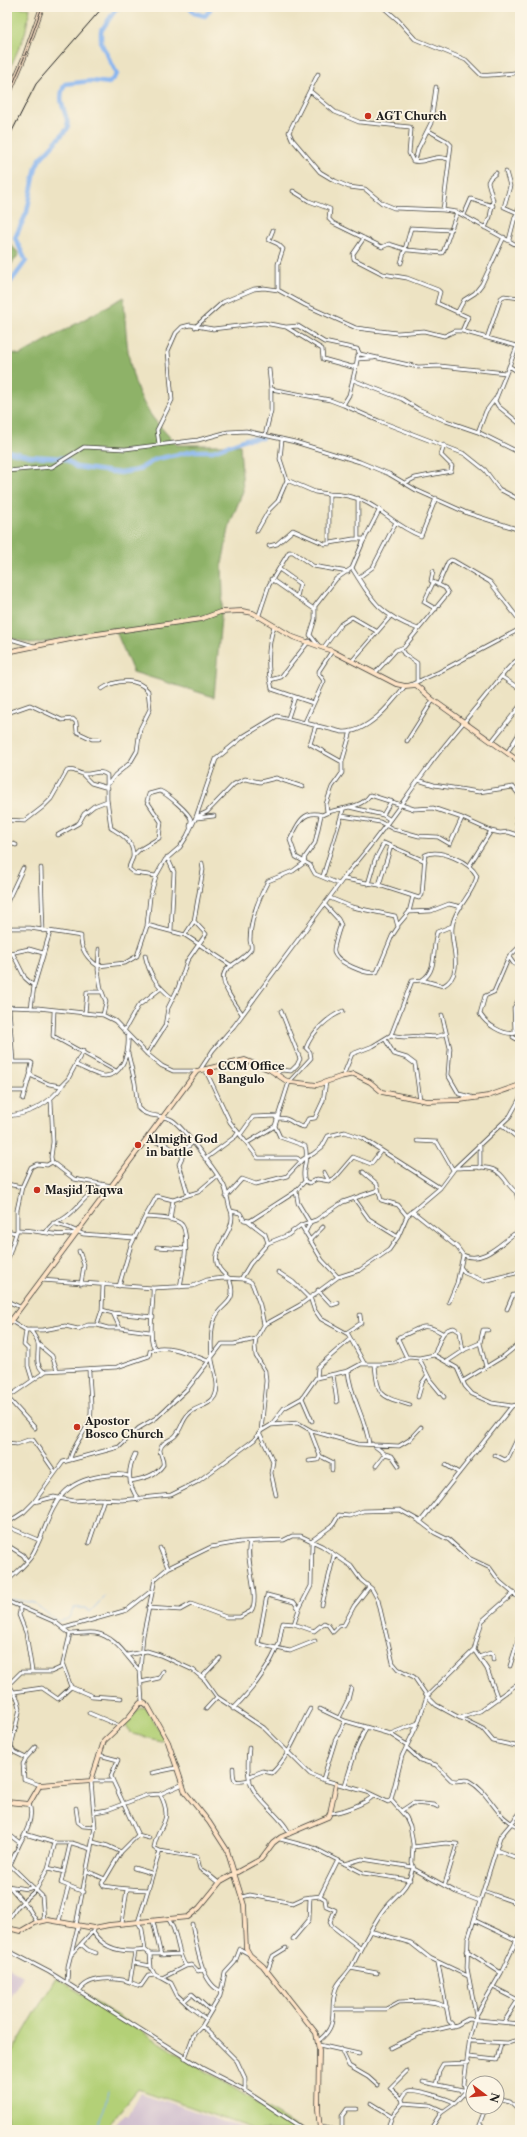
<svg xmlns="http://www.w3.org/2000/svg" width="527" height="2137" viewBox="0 0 527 2137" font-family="'Libre Caslon Text',serif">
<rect width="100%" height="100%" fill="#fcf5e5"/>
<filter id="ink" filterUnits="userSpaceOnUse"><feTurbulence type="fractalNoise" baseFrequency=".025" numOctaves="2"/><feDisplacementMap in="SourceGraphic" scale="8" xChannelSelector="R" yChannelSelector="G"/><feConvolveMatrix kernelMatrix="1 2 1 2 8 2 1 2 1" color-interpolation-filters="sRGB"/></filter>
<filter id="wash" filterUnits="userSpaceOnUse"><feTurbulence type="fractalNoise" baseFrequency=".012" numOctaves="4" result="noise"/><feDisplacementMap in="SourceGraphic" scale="16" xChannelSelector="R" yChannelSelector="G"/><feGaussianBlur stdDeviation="0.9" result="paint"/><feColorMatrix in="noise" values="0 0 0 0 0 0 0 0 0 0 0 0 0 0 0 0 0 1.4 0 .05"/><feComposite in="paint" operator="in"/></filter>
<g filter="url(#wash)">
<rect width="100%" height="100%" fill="#ede3c3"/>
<path fill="#cfbdce" d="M7,1966L23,1976L7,2002Z
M141,2093L245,2129V2130H111L125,2114L128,2116Z"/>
<path fill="#b3d077" stroke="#68764a" d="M7,7L30,8L25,34L7,75Z
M144,1707L146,1708L165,1740L161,1741L133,1734L125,1725L140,1708Z
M56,1977L66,1984L301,2130H256L138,2089L104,2130H7V2061Z"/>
<path fill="#8eb268" stroke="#556742" d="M7,240L19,254L7,270Z
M124,297C126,338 127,383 153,418C160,427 169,436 177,445H240L243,491L230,524L222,564L223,595L214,697L133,672L115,629L33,644L7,637V352L20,355Z"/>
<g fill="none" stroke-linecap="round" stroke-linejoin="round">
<path stroke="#85b4f0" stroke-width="1" d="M7,1599L34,1603L57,1621L68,1619L74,1608H85L90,1612L105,1596
M95,2130L104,2110L108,2091"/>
<path stroke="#85b4f0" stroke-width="4.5" d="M189,7L194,13L205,16L210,10V7
M7,287L26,261L15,238L27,212L36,167L40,159L68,128C68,111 55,103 65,84L91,81L109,83L117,74L101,43V31L116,9L121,7
M7,451L30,456L64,458L76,467L120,473L138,470L156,459L194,451H213L246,439L262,438"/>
</g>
</g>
<g filter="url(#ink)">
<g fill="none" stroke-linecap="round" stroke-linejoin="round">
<defs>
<path id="street" d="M383,7L398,20L415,39L466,60L481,75C486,76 515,73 520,72
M318,74L289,132L292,139L320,172L335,181L349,187L365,189L382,203L394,208L443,210L457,212L520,247
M310,91L335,112L359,122L410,127L411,130L409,153L413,161C427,164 431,154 448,159
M429,131L447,141L451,145L443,210
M415,161L418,149L431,123L436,87
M506,172L510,186L504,207L520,214
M293,191L309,201L330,209L329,219L333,223L382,247L389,244L408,250L442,253L444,250L457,212
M464,215L471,199L493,206
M485,228L490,217L493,200L488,182L490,178L496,173
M273,230L269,240L278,244L283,249L278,264V290
M364,238L353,254L354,259L383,274L407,278L438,290L440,292L437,303L468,317L462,331
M509,240L515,217L520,206
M401,263L411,228L451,230
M457,313L464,300L475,293L482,284L504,237
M195,327L223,302L254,289L264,288L278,290L305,305L356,328L397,333L424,331L444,336L455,331H462L520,347
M286,327L322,349L323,359L352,367L356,366L358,355L360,354L418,367L440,366L506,373
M487,338L501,298L504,296L520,298
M520,339L495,401L498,406L520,424
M357,359L374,358
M509,366L520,373
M269,369L271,389L330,400L343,405L349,395L356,366
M353,380L402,399L418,409L446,421L478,432L520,453
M343,405L379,421L465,454L485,470L499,489L520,500
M478,432L486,411L495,399
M265,435L271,411V389
M282,439L280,459L287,480L315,492L329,494V544
M159,444L157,430L172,400L168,351L176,333L182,327L190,325L213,329L264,323L286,327L298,326L324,342L357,349L360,354
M7,471L52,467L84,447L125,449L198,440L228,432L246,431L295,442L360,462L389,474L416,490L467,513L520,530
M405,483L415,478L451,471L452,466L441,455L444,445
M329,494C377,495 384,522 421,536L436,498
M358,498V538
M257,531L269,510L278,501L287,480
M269,546L277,544L293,530L325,544L353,539H365
M520,566V569
M352,568C373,602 380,615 418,629
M279,569L300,584L297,597
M358,578L373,567L396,522
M271,579L314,609
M433,583L424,602L436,609
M438,585L448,562L451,560L454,561L490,582L520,621
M258,618L269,585L289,552H293L313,566L348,572
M274,626C267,647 267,667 272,689L313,703
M7,638L34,646
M318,645L310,635L315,619V606L336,579L352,568L363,542L380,509
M324,647L341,624L352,617L376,631
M401,649L404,654L417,663V681
M352,661L390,617
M376,672L396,650L404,647L448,593L445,588L431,581L433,571
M502,677L520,689
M270,680L281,677L309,641
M410,685L439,672L520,629
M102,689C115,680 137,677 148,691L150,709L140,729L137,751L130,763L115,775L109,783
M7,713L30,705L62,720L73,719L76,722L77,732L92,739H99
M288,718L295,697
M305,722L324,681L319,674V671L332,651
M316,725L310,744L342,762
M407,741L433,700
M492,741L520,706
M507,753L520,732
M82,774L91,783L108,788
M418,780L434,785L479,792L513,787L520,796
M349,807L383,815L389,819
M327,812L326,804L332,787L342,773V762L351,731
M383,815L391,801
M342,816L380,822L393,829L419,836L438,837L450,844L462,818
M196,817L207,812L234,784L245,779L260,782L276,778L303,787
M516,817L519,836
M197,818L214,816
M7,820L25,821L43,807L51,799L67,771C74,768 76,773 83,774C92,775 99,769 107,775V799L111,828C122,835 134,841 133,857C132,861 129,864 129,869L134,873L156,876
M58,835L79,823L84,814L94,806L107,801
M7,842L16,845
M133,856L139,850L159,838L161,822L147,801L149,794L160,791C167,794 190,813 191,820C191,822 190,825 190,827
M167,857L174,872L171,931
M469,866L491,831
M41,868L43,931
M323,876L343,810
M339,884L315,874L310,865L296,857L290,840C297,826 302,809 322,815C337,806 359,811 370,795L414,809L433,808L462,818L491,831L500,833L508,832L520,836
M368,884L375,860L384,843L425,861
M379,885L391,846
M7,902L23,868
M325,905L338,919L341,925C339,928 333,949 334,951C335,962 368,976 377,972L392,936L398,927L395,916L352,907L330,898
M409,912L431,911L449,904L461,907
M398,925L409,912L413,896
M7,928H30L81,936C80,950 88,959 98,966
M185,935L194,921
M99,949L98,970L101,989L106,1002L103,1015
M7,953L13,954L25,978L34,986
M10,953L29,949L43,953
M145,955C149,974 157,986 172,998
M509,957L514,964L520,965
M98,966L125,963L137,956L147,926
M232,966L185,935L147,925L150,897L156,876L165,860L180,847L187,836L196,817L216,759L244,736L277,716L342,732C367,734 391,704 405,686
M422,980C438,971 432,946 437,932L452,926
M520,997L514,1008L515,1032L520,1033
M7,1007L38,1008L103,1015L115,1021L147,1054L162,1066L173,1071H197
M9,1007L13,1062
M31,1008L34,986L50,932
M54,1011L53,1036L116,1071
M85,1013L87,992H101
M242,1014C236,1004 215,980 227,969C235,962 245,958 251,949C252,944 250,944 250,940C250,920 259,898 268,881L293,871L304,863L305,857L315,843L321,815
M442,1015L450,1048L448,1075L459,1094L471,1097
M124,1031L138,1006L160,989
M516,1033C503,1036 486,1024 480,1014L485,996L494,992L509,957L520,946
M391,1035C403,1038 408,1037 420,1036C432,1036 432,1039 445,1034
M513,1037L520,1041
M385,1039L394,1054L407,1058L415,1064L420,1100
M128,1053L135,1083L138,1108C146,1118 162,1114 172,1120C183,1127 216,1171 223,1184C228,1192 227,1203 231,1211L240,1213L244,1220L250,1221L295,1192L305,1181C300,1170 310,1158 305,1146L280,1137L275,1126L289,1082L311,1058L310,1052L306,1048C312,1032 328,1017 343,1011
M147,1054L165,1026L168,1008L178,988L187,961L206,934L194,921L203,870L202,863
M7,1062H30L32,1063L30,1072L32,1076L49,1084L61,1086L68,1079L83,1051
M76,1065C84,1068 96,1076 105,1076C124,1075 129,1050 128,1036
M205,1069L230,1122L245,1141L247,1143L275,1126
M200,1070L213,1050L234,1026L349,871C378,839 402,802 428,767C446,742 468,718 487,694C495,686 510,662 520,659
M276,1074L281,1070L291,1071L297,1065L300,1059L281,1011
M343,1076L352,1054L373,1046L391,1035L412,981L422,980L443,986C465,974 451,947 452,929C453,909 473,895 477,876C470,862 440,848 425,855L422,895L419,898L379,885L344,879
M7,1091H25
M23,1099L30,1075
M51,1100L53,1142L51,1157L52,1162L74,1179L112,1186
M7,1116C31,1114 49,1104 63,1085
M276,1118C292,1117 293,1126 304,1127L308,1119L315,1118L323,1101L326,1082
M502,1125L520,1140
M240,1135L253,1117L277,1116
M147,1140L165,1144L174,1150L179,1148L186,1149
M417,1141L437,1142L453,1170
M193,1142L186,1149L179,1164L188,1195L198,1192L217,1176
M246,1142L258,1158H297L301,1161
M480,1146V1168
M205,1159L236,1136L238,1132
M455,1168C466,1168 490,1164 499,1173C506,1179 509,1187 516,1192L520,1207
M324,1172L329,1181
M363,1172L377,1184L381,1200L398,1205L407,1216
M305,1181L309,1183L317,1179L329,1181L335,1178L353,1157L371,1164L380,1152
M7,1184L22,1187L17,1210V1230L7,1262
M22,1187L31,1167L37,1164L47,1165L52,1162
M296,1191L298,1203L310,1223
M226,1197L242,1179L256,1184L287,1176L303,1159L313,1154L322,1147L328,1136L345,1132L362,1138L440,1188
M354,1198L369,1219L398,1237
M412,1211L457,1247L463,1255L457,1283L449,1302
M145,1217L157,1196L173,1200L188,1195
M170,1220L173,1200
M248,1221L265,1234L268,1243
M53,1223L67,1227L83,1234L134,1238
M301,1225L322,1260L338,1277
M17,1230C37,1229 56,1238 75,1233
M7,1231L16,1233
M46,1232C54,1220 57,1224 66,1217C79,1208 88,1190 105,1186
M305,1233L310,1223
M309,1241L323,1227
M157,1247L186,1249
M79,1251L84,1265L81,1284
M463,1255C482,1264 499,1245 514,1234L520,1236
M461,1268L465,1273L484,1281L520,1272
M7,1270V1271
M278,1272L293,1282L309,1298
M241,1279L250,1264L268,1243L288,1235L301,1225L316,1220L343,1202L378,1190
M41,1280L153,1288L193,1286L207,1280L223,1278L243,1279L251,1282L253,1286L260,1305L264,1325
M103,1285L102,1310L97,1325L108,1328H120
M119,1286L131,1245L145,1217C155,1218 171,1217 180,1223C192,1231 182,1275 180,1287
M153,1288C154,1301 147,1343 155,1348
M318,1290L332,1305L338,1303
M310,1297L314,1309L321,1319L348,1334L364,1363
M7,1301L20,1307
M507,1309L513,1295H520
M102,1310L113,1313L120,1328L150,1332
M113,1313L153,1317
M11,1321L26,1330
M30,1330C33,1333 37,1340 38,1344C39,1355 34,1364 44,1372
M346,1333L361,1323L360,1315
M38,1344L52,1356L57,1370
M434,1355C440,1343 440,1329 454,1328L460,1332L463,1351
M407,1358L398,1339L399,1337C420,1330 421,1320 442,1333
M419,1358L430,1380L444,1397
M448,1361L466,1349L480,1343
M375,1365C378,1397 380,1396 410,1405
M486,1367L480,1343L483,1330H488
M348,1371C350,1397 366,1418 369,1444
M333,1375L337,1402
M317,1378L318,1367L350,1339
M32,1379L28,1366V1349L24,1345L26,1330H43L65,1326L78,1329L88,1325H97
M463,1381L504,1356L520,1343
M418,1397L422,1383L427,1376
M7,1398L46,1371L117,1367L149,1356L150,1351C164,1341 194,1356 208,1361
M8,1398L35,1428
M312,1421L302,1398L316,1378L348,1371L361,1364H384L395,1363L409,1357L419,1358L434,1355L457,1368L465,1386L472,1394L492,1403L512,1406
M271,1425L284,1408L302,1398
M310,1430L320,1456L332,1462V1470
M261,1431L271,1425L298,1423L312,1431L358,1444L399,1446L409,1440L421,1427
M260,1434L273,1461L271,1473L276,1495
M7,1443L17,1444L28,1440H33L55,1472
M372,1444L385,1454
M135,1454C127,1470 127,1485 139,1500
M495,1455L505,1460L508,1458L520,1433
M70,1459C74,1443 84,1435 90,1420C93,1410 89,1382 89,1370
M309,1461L318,1460L320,1456
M446,1465L459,1473
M376,1466L385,1454L392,1456L399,1466
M130,1481C142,1479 156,1476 163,1465C164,1459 160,1455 160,1450C162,1441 170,1441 175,1436C183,1428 182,1417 192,1411C200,1406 210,1405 215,1396C220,1386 214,1371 212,1360C211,1348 210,1329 215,1318C221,1302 239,1305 229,1278C196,1255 239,1235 231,1211
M34,1502L63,1462L119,1447L139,1428L156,1418L188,1388L222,1344H234L256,1339
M420,1522L512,1406L520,1404
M7,1523L24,1512L34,1502L54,1497L74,1501L99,1499L122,1500L171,1495L197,1482L254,1440L261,1431L266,1381L265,1371L256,1356L255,1346L256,1339L264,1325L300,1305L338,1277L360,1270L389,1250L398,1237L407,1216L440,1188L455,1168L510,1116L520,1098
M7,1523L13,1529L39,1540
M311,1541L333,1525L339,1515L349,1516L363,1511L400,1510L418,1520L435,1533L449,1540L469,1558L490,1568L500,1582L520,1599
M89,1543L104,1499
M7,1545L23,1555L27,1561
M160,1548L168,1568
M7,1581C13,1576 27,1563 31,1557C53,1520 49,1484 101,1476C110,1475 119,1473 128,1476
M7,1601L55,1622L70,1634C79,1634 87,1632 95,1633C116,1636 127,1658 140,1671
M19,1605L20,1611L19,1615L26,1633L32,1671
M322,1605L334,1555
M148,1608L180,1610L191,1604L226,1617H240L251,1611C261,1598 244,1560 250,1542
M299,1609L294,1602L267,1595L258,1644L290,1651L315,1641
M294,1624L314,1631L324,1623L328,1625L333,1632L339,1626L344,1625L354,1606L369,1587
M64,1628L127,1610L150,1592
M474,1650L487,1669L498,1699
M127,1655L147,1651L160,1655L193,1670L205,1680L217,1697
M479,1657L490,1653L493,1655V1660
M63,1665L71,1687L92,1696L121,1698
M510,1666L520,1634
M202,1677L220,1658
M141,1682L159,1678L163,1671
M14,1692L42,1688L58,1699L71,1687
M142,1702L140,1671L143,1636L155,1579L168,1568L211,1547L240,1542L284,1540L292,1536H301L322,1546L351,1566L361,1580L372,1589L378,1600L393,1663L398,1669L414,1677L427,1696L474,1650L482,1621L514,1593
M206,1709L217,1697L264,1728L310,1774L324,1780L367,1792L388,1802L391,1800
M233,1709C251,1691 267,1671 277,1648C281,1640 280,1631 283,1623L294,1624L299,1609L311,1586L312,1542
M320,1709L345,1721L390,1734L407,1745
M89,1713L120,1726
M339,1718L348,1700L351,1688
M461,1718L483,1729L493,1741L520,1747
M390,1734L418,1723
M406,1747L420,1760L436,1765L451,1780C458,1783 464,1778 469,1781C492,1794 495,1819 520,1827
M249,1748C248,1758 247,1772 250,1782C255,1800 287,1821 289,1834
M99,1755L118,1760L111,1776L113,1781L138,1835
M26,1758L36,1747
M233,1768C233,1785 236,1782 250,1780
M152,1773L176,1768
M250,1776L263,1771L272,1773C290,1756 298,1730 310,1709
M323,1779L335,1741L345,1721
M40,1785L24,1779L23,1764L26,1758L14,1752L11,1747L20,1708L18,1700L9,1684L21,1672H51L62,1667L70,1634
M345,1785L356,1750L366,1728
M160,1794C175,1823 157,1824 154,1848L160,1851L197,1857L200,1869C208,1873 212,1878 219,1883
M76,1808L78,1822L83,1826L95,1827
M401,1811L413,1803L434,1805L438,1807
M95,1812L107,1810L147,1795L160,1794L181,1785
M330,1813C340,1813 367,1803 373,1796
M7,1833L20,1843L10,1865L42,1896L44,1920
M25,1834L55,1843H72L91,1849
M280,1839L314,1848L363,1873L410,1880
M93,1842L108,1846L121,1852
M20,1843C26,1833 34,1816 29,1804
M70,1844L61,1883L84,1892
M413,1847L446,1843L457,1844L445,1884
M496,1850L520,1859
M160,1851C152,1875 146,1898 138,1922L142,1929L145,1950L150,1954L151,1968L155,1975L162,1978L186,1966
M48,1868L64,1872
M134,1868L151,1873
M87,1871L105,1879L121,1852L138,1835L149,1838
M105,1879L102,1883L104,1886C119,1889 133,1889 148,1890
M7,1886L27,1889L33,1887
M9,1886L29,1909L37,1922
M483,1891L520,1904
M320,1896L325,1899L326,1906L335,1910L330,1922L332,1926L360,1948
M242,1897L250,1895L293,1903L304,1898L320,1896L338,1860
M480,1901L500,1837L520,1813
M169,1920C179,1934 176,1953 186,1966L192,1965L198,1971L204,1969
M474,1920L520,1942
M59,1921L68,1888
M153,1921L161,1955L180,1954
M7,1922L17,1907L36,1890L48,1868L55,1843
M122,1923L127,1889
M192,1924C196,1942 201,1984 221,1991
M76,1925L95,1827L91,1781H113
M370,1931L411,1943L430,1958L468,1976
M93,1932C105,1951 125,1953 145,1950
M293,1939L309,1920L310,1897
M81,1944L88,1950L96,1953
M7,1950L49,1972L202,2068L241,2088L305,2130
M467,1951L501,1973
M72,1954L94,1930
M150,1954H160
M134,1963L151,1966
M438,1963L449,2021L454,2026
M350,1968L377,1973
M267,1972L273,1956L286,1948
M162,1978L171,1983L177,1995L190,2007L206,2019
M130,1982L135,1952
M67,1983L68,1966L78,1926
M493,1987L520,2001
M80,1990C89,1977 109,1978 123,1980C129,1981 135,1985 141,1986L148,1976L155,1975
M184,2001L192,1994L211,2011
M334,2009H386L399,2002L422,2001L437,2003L447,2007
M477,2014L501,1973L520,1933
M504,2022L518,2000
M202,2026L237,2061L245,2078V2092
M318,2041C342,2024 327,2007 337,1986C341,1979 348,1973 352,1966C361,1948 370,1930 381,1913C395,1893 407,1893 413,1867L362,1859L345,1864
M471,2041L508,2043L514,2041
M319,2045L359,2054
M391,2048L419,2034L457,2025L468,2019L520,2024
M341,2049L349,2066L368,2077L377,2085
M469,2057L497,2060L501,2043
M185,2058L194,2034L202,2026L220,1996L225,1973L235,1962L240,1949L249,1954
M423,2082L473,2092
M436,2085L439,2071L443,2064L468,2063
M497,2098L510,2101L520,2111
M402,2099L390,2088L407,2071
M371,2103L392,2116L403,2103L430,2105L443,2111
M403,2103L402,2099C403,2097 405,2093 408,2091C414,2088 449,2099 455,2103
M480,2124L485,2130
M320,2127L338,2130
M342,2130V2116L347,2109H357
M387,2130L392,2116
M430,2130L441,2113L455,2103L466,2091L464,2084L470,2036L476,2015L467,1968L468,1939L480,1901L456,1892L414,1869L412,1862L413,1844L410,1826L406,1817L391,1800L402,1756L418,1723L427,1696L436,1705L460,1718L480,1711L520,1682
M477,2130L486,2107"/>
<path id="secondary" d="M7,98L24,58L42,7
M7,652L90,635L201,619L220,612L242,611L253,613L293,637L332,651L396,684L405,686L416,685L433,700L520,762
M7,1326L197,1071L245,1060L270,1070L285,1080L291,1082L317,1085L340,1077L354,1074L370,1082L382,1092L427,1101L460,1100L488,1096L520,1085
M7,1802L29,1804L40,1785L91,1781L104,1741L129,1717L140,1703H144L148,1706L168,1742L185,1792L209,1822L227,1850L244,1905L246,1948L250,1955L263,1966L316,2033L319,2050L318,2109L320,2130
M7,1928L21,1931L35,1923L48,1920L94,1928L109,1925L188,1917L199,1908L221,1881L261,1859L273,1843L281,1837L328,1817L330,1813L336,1784"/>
</defs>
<use href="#street" stroke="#3b3a35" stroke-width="4.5"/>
<use href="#secondary" stroke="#3b3a35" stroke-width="5.5"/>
<use href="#street" stroke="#fff" stroke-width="3"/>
<use href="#secondary" stroke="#ffe4c6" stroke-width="4"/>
<path stroke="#1c1c1c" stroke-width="1" d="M7,98L24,58L42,7
M7,141L36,84L103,7"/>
</g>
</g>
<g fill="#c8321e" stroke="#fcf5e5" stroke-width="1.5">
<circle cx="368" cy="116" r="4"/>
<circle cx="210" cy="1072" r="4"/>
<circle cx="138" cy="1145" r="4"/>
<circle cx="37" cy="1190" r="4"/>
<circle cx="77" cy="1427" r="4"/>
</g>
<g text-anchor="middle" stroke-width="3.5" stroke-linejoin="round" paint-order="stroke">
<g font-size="11" font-weight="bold" fill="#1c1c1c" stroke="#fcf5e5" text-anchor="start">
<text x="376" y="120">AGT Church</text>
<text x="218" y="1070">CCM Office<tspan x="218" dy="13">Bangulo</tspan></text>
<text x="146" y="1143">Almight God<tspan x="146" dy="13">in battle</tspan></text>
<text x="45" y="1194">Masjid Taqwa</text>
<text x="85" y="1425">Apostor<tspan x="85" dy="13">Bosco Church</tspan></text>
</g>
</g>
<rect width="527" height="2137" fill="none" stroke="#fcf5e5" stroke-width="24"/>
<g transform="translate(485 2095) rotate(106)"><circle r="19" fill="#fcf5e5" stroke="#a29e95"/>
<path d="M0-3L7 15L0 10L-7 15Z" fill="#c8321e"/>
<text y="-6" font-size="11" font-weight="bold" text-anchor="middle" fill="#1c1c1c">N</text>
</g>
</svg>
